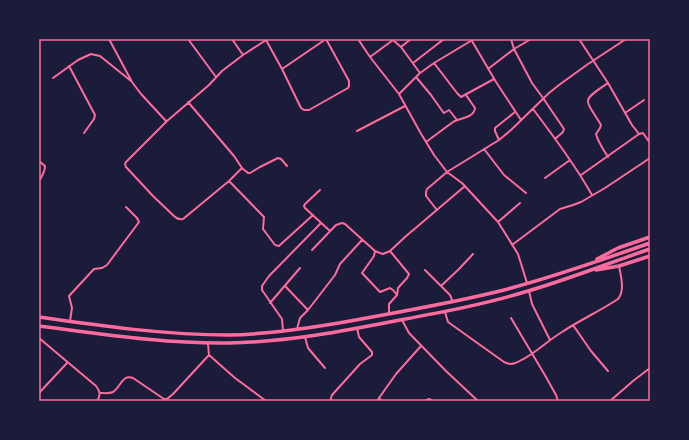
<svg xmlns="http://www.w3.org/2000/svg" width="689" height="440" viewBox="0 0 689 440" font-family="'Playfair Display',serif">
<rect width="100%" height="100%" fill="#1b1b3a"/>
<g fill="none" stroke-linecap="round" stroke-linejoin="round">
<path stroke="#ff6b9d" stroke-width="2" d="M109,39L132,82L141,94L166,121
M188,39L216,77
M232,39L243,55
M358,39L370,57L399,94L420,132L434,155L447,172L462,183L498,222L518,254L527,283
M511,39L514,49L531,39
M579,39L608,83L632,125L639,134L581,175
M266,40L282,69L301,108L304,110H309L348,88L349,86V81L326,39
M472,41L496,82L521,120
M401,47L411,39
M370,57L393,40L401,47L420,73
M413,63L444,39
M434,63L457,93L461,97L494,79
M69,66L95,115L94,119L84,133
M282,69L326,39
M488,69L514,49L532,83L543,98L564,129L563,132L555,139
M416,77L431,95L443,112L444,113L449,110L457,120
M53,78L78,60L91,54L100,56L131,81
M608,83C580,102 585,98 601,125L600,128L596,134C598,142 603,149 608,157
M399,94L420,73L434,63L474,39
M188,102L234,156L242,168L229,181L183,219C179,220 177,219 174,216L153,196L126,167L125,164L126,162L167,121L209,85L222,71L243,55L266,40
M533,109C554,137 575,165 592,195
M625,113L644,100
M357,131L405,106
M639,134L643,133L650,143
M499,140L495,131V128L515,112
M426,142L453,122C460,118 474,118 475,108L466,95
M484,149L504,175L526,193
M39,161L45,166C45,172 42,176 39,181
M242,168L248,173H250L260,167L278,158L281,159L287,166
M545,178L570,160
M229,181L264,217L263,229L275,245L279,246L280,245L313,215
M320,190L305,204L304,206L305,208L330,231
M437,210L426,196V192L427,189L447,172L499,140L511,130L549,93L559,85L588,64L626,39
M498,222L520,203
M512,245L560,209L573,205L581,202L605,188L650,158
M312,250L336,225L342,223L345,224L375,251L380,253L383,254L390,251L405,237L465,186
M375,251L374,256L362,273L380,292L390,288L393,290L397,295
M425,270L450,295L453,302
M285,286L308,310
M441,286L459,269L473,254
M529,291L532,304L550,340
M270,303L300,268
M445,312L448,322L504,362C508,364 511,365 515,363C530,358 547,341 562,332C580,320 600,311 618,299C625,291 621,276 619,266
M389,314V304L397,295L398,288L407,278L409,274L390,251
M511,318L546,377L556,395L558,401
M402,320L409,333L446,371L478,401
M70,321L72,308L69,296L94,269L102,268L107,265L139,222L137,218L126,207
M573,325L591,351L608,371
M297,329L300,318L308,310L335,275L340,264L362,240
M283,331L282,319L262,290V286L269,276L321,223
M305,337L308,348L325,368
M39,338L96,386C100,391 101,395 97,401
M208,344L209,355L235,378L266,401
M39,393L67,363
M100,393C104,393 109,394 113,392C121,387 122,374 133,378L164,399H167L173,394L209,355
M379,398L396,374L421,346
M331,401V398L332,395L360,364L372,355V352L359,337L357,328
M377,401L379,398L382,401
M425,401L429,399L433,401
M610,401L633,381L650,368"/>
<path stroke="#ff6b9d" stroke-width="3.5" d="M597,259L618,248L650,237
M596,270L619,266L650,256
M39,317C102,326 165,335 229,335C277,334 325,326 372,317C416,309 461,301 504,290C553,277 602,260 650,243
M39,326C102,334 165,344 229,343C287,342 344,331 400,320C443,312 486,304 528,291C569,279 609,263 650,249"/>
</g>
<rect width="689" height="440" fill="none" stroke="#1b1b3a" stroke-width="80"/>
<rect x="40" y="40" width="609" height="360" fill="none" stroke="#ff6b9d" stroke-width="1.5"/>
</svg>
